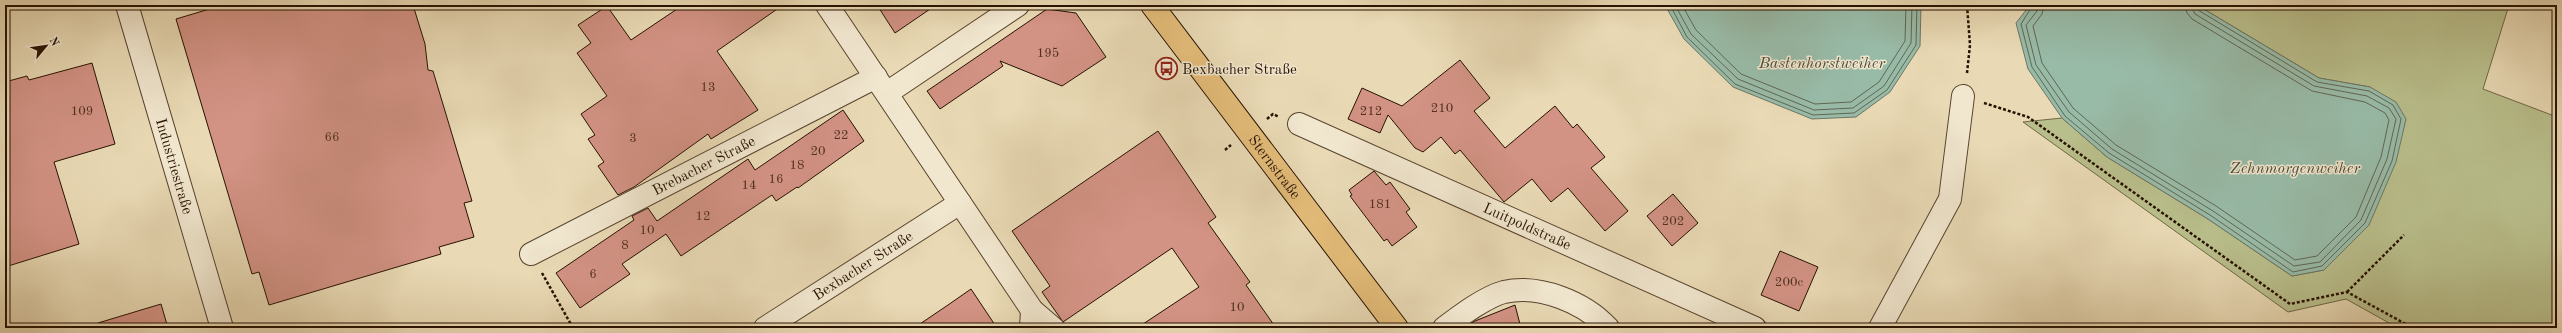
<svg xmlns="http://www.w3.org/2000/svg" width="2562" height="333" viewBox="0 0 2562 333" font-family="'Old Standard TT',serif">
<rect width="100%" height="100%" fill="#e9dab5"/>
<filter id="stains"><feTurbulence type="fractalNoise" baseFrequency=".005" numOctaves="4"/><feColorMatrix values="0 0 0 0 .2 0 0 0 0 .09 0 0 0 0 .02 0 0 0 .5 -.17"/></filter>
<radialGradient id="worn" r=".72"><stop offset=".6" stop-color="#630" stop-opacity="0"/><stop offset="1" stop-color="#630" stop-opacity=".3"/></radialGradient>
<path fill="#b9bf8c" stroke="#706846" d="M2197,5H2509L2483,89L2557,117V328H2398L2346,299L2288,312L2023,122L2062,118L2107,157L2208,219L2292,276L2324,270L2369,225L2370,87L2319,78Z"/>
<path fill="#98bba8" stroke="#6b7765" d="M1665,5H1921L1920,46L1890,92L1856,117L1812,119L1733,87L1684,39Z
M2030,5H2197L2319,78L2370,87L2396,102L2406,119L2396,162L2369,225L2324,270L2292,276L2208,219L2107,157L2062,118L2028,69L2016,23Z"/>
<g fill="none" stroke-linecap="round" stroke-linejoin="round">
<path stroke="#606654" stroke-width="1" d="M1670,5L1687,37L1735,84L1813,115L1854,113L1887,90L1916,45L1917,5
M1675,5L1691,34L1738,79L1814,110L1853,108L1884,86L1911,43L1912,5
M1682,5L1696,30L1741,74L1815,104L1851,102L1879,82L1905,41L1906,5
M2033,5L2021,24L2032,67L2065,116L2109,153L2210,215L2293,272L2322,266L2365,223L2392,161L2401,119L2393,105L2369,91L2317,82L2198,10L2196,5
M2038,5L2037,11L2026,25L2036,65L2069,112L2112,149L2213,211L2294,266L2320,262L2361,220L2387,159L2396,119L2389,108L2367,96L2314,86L2195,14L2191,5
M2044,5L2042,14L2033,26L2042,63L2073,108L2116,145L2216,206L2295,260L2317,256L2356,217L2381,157L2389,120L2385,113L2365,102L2312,91L2192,19L2187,13L2185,5"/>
</g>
<path fill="#d29284" stroke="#271100" d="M223,5H413L425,44L428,70L433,71L472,201L464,203L474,237L439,247L441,254L269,305L259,272L252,274L176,19Z
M683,5H783L717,51L758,110L711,139L708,134L634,187L618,195L598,166L604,162L588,139L595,135L581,114L607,96L577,53L591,43L578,25L607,6L631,40Z
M877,5H936L895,33Z
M1047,9L1076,13L1106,57L1062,86L1000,61L1003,66L940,109L927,91Z
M1460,60L1490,98L1474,111L1505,148L1555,106L1573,128L1577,124L1605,157L1591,168L1628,211L1605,231L1568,188L1551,202L1532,179L1504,202L1460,150L1455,154L1441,137L1423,152L1415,148L1388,115L1380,133L1348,119L1362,88L1402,106Z
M92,63L115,144L54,162L79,244L5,267V82L27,76L29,80Z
M843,110L864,141L798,188L797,187L776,201L772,195L681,256L666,234L622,264L630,274L580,308L556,273L634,220L632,216L648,208L657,221L748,159L755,170Z
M1158,131L1216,217L1208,223L1250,282L1246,285L1276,328H1137L1199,287L1172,248L1063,322L1042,292L1050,286L1012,231Z
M1374,171L1386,185L1390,182L1410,209L1406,212L1417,227L1392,246L1387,239L1384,241L1350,196L1352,195L1349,190Z
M1673,194L1698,223L1672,246L1647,216Z
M1780,251L1818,267L1799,311L1761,295Z
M971,289L997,328H914L948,305Z
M161,304L168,328H99L98,323Z
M1515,305L1521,328H1465L1475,321Z"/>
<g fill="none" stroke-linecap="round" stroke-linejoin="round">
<defs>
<g id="minor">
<path id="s1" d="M127,5L222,328"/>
<path d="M827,5L1032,310L1031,328"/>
<path d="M887,93L1018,5"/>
<path id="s2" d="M1299,124L1755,328"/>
<path id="s3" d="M531,254L876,77"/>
<path d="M1032,310L1053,328"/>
<path id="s4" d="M765,328L960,203"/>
<path d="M1444,328C1460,316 1485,297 1504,292C1539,284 1584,302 1608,328"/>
<path d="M1880,328L1950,199L1963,96"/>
</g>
<g id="major">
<path id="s5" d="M1152,5L1397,328"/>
</g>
</defs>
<use href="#minor" stroke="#58432d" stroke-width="24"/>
<use href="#major" stroke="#271100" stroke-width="24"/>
<path stroke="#271100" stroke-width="2.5" stroke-dasharray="3 2" stroke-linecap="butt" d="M1967,73L1970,45L1967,5
M1984,103L2028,117L2290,304L2347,292L2413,328
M1267,119L1273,114L1279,117
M1225,150L1231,145
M542,273L573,328
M2347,292L2404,235"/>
<use href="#minor" stroke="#f1e7cf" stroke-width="22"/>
<use href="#major" stroke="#e4bd7a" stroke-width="22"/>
</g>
<defs>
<symbol id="bus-ring" viewBox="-11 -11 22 22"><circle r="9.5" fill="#f1e7cf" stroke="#8f2418" stroke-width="1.5"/><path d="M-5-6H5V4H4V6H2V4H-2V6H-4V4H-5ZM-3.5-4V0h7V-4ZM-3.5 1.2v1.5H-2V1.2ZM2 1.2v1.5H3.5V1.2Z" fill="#8f2418"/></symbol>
</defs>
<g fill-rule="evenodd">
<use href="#bus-ring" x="1154" y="56" width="25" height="25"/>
</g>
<g text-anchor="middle" stroke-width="3" stroke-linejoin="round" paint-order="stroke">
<g font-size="13" fill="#523121">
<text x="1048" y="57">195</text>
<text x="708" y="91">13</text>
<text x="1442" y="112">210</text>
<text x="82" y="115">109</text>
<text x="1371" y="115">212</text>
<text x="841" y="139">22</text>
<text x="332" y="141">66</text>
<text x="633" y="142">3</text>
<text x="818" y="155">20</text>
<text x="797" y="169">18</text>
<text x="776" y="183">16</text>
<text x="749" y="189">14</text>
<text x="1380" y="208">181</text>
<text x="703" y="220">12</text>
<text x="1673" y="225">202</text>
<text x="647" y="234">10</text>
<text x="625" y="249">8</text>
<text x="593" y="278">6</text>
<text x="1789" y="286">200c</text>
<text x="1237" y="311">10</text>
</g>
<g font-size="15" fill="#271100" stroke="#f1e7cf" text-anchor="start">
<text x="1182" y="74">Bexbacher Straße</text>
</g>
<g font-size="15" fill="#271100" stroke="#f1e7cf">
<text dy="5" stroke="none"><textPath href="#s3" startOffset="194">Brebacher Straße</textPath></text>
<text dy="5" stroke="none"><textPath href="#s1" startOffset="168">Industriestraße</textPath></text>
<text dy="5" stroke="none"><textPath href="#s5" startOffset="203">Sternstraße</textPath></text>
<text dy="5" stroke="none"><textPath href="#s2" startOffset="250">Luitpoldstraße</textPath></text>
<text dy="5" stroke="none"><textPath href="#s4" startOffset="116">Bexbacher Straße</textPath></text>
</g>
<g font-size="16" font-style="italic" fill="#4f4c3b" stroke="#f1e7cf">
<text x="1822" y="68">Bastenhorstweiher</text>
<text x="2295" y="173">Zehnmorgenweiher</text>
</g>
</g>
<rect width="2562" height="333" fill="none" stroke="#e9dab5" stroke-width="20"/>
<rect x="6" y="6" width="2550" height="321" fill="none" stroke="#271100" stroke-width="2"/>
<rect x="10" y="10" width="2542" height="313" fill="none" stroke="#271100"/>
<g transform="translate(46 46) rotate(61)" stroke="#f1e7cf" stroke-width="3" paint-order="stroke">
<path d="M0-3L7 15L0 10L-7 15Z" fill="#271100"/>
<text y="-6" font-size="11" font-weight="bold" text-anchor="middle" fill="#271100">N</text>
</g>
<rect width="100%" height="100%" filter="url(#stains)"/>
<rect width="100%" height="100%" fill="url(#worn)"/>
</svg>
